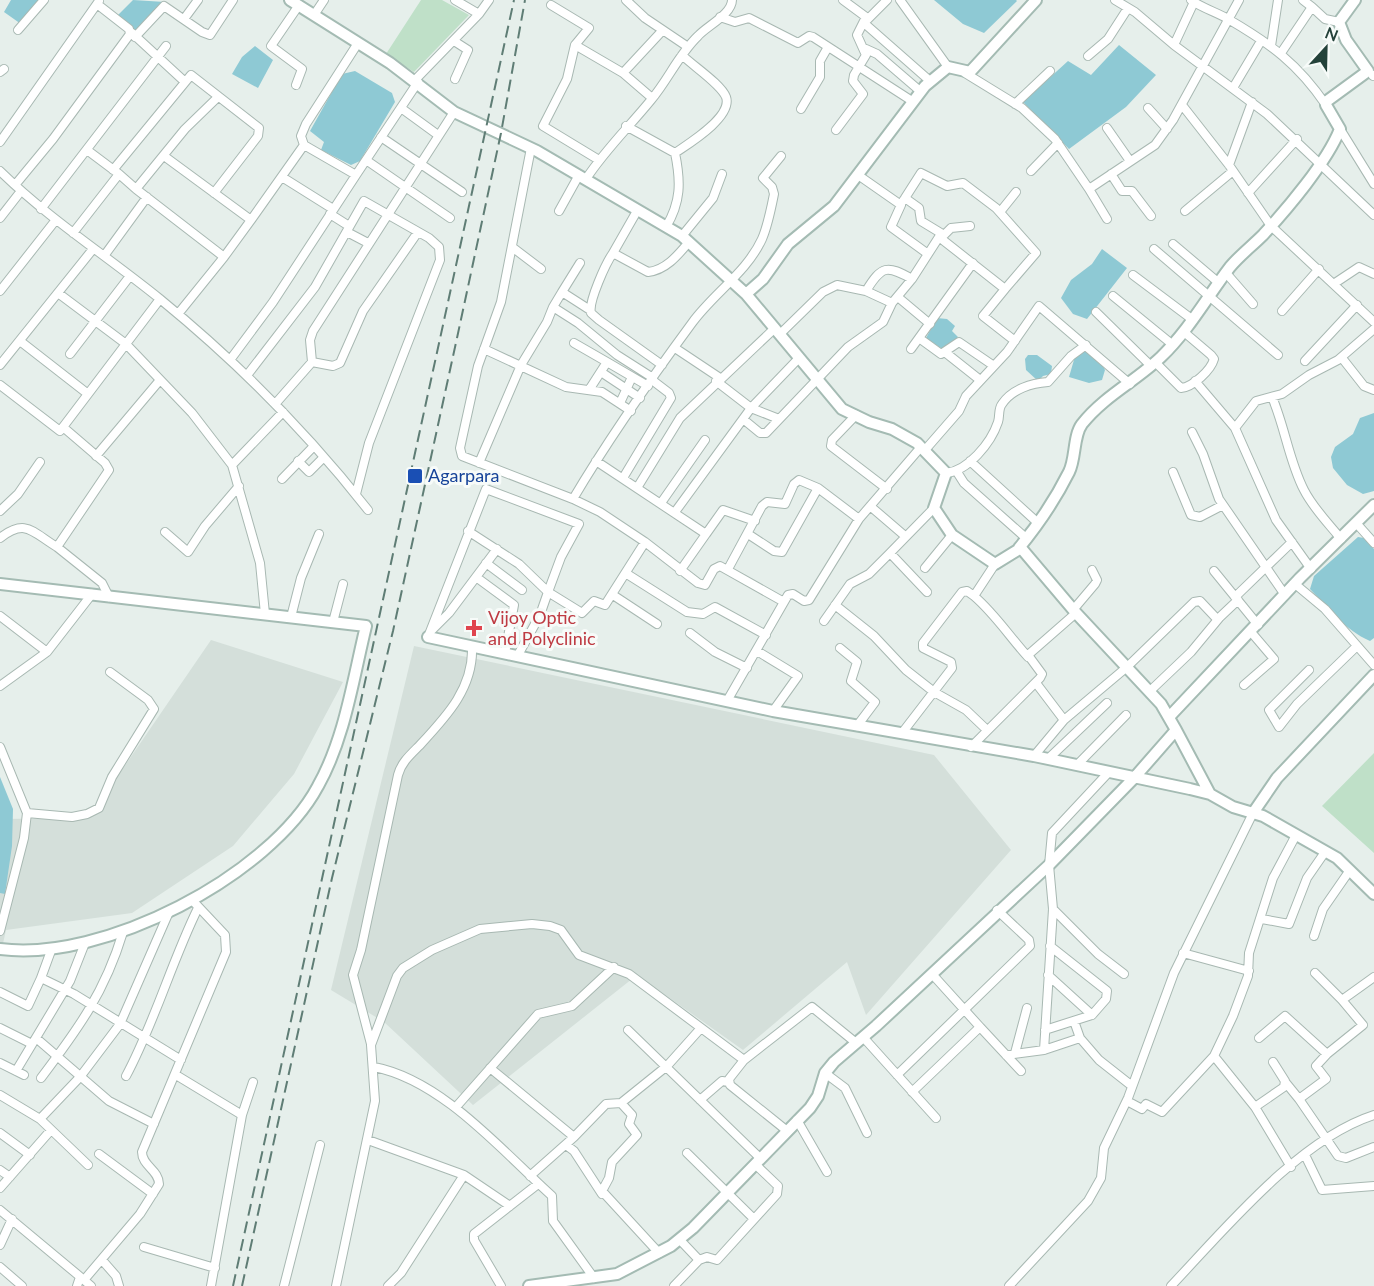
<svg xmlns="http://www.w3.org/2000/svg" width="1374" height="1286" viewBox="0 0 1374 1286" font-family="Lato,sans-serif">
<rect width="100%" height="100%" fill="#e6efeb"/>
<path fill="#d4dfda" d="M211,640L343,682L294,774L233,846L132,913L6,930L0,957V819L89,818Z
M414,646L934,755L1011,850L866,1015L847,962L743,1050L637,975L473,1105L384,1022L331,990Z"/>
<path fill="#bfe0c8" d="M421,0H442L469,15L414,72L386,54Z
M1374,753V853L1322,806Z"/>
<path fill="#8ec9d4" d="M11,0H42L21,24L4,12Z
M133,0L165,2L137,33L118,15Z
M934,0H1016L1017,1L984,33L963,24Z
M1119,45L1156,75L1126,107L1069,149L1023,102L1068,61L1091,75Z
M255,46L273,60L258,88L232,74L242,57Z
M355,71L392,93L395,102L360,161L351,165L321,150L324,142L310,131L342,74Z
M1102,249L1127,268L1087,319L1073,314L1061,298L1071,280L1092,264Z
M937,318L947,319L955,326L952,331L958,337L945,351L926,338Z
M1088,350L1099,359L1105,370L1102,380L1089,383L1069,377L1076,353Z
M1028,355H1037L1052,366L1051,374L1043,376L1038,381L1026,370L1025,359Z
M1374,413V491L1363,494L1347,485L1333,468L1331,457L1335,447L1353,434L1360,418Z
M1358,537L1364,538L1374,549V638L1370,641C1345,630 1329,609 1310,589L1314,576Z
M0,777L13,809L12,846L5,894L0,893Z"/>
<g fill="none" stroke-linecap="round" stroke-linejoin="round">
<defs>
<path id="street" d="M455,0L479,14L489,0
M626,0L645,18L688,47
M887,0L864,23L930,81
M900,0L948,67
M1115,0L1135,12L1174,45L1267,114L1374,215
M1191,0C1202,8 1216,12 1228,19C1271,44 1298,64 1326,105
M551,5L589,28L575,45L623,73L652,98
M1312,7L1325,19L1339,22
M314,15L324,0
M720,17L735,22L749,18L798,43L809,36L813,37L912,101
M184,19L198,0
M18,30L44,0
M132,33L184,81
M135,37L164,6L202,32L210,35L233,0
M454,41L468,50L455,79
M575,45L567,79L543,126L599,160
M1174,45L1194,2
M1271,46L1278,0
M866,49L877,54L920,91
M1281,53L1312,7L1303,0
M1088,56L1108,39L1128,8
M0,72L4,69
M623,73L662,31
M965,73L1022,108L1055,139L1089,189L1155,145L1173,120L1239,0
M1373,76L1374,75
M415,80L479,14
M296,85L302,69L271,46L299,5
M1233,88L1261,41
M1015,104L1050,71
M1182,105L1229,165L1271,226L1374,322
M401,108L438,135
M1148,108L1167,129
M801,109L820,77V61L828,47
M626,126L675,153C688,144 733,117 726,97C721,84 693,66 682,55
M1107,128L1130,161
M1340,129L1374,184
M836,130L863,94L853,81L854,75L866,55L857,35L866,17L843,0
M381,137L462,192
M0,142L99,1
M304,145L356,175L418,82
M531,148L501,302L478,366L460,448L462,456L573,499L600,512L645,542L698,583L705,585L714,569L720,566L784,602
M164,156L251,220L224,257
M366,160L450,218
M1229,165L1252,102
M113,170L191,75L259,128L258,136L214,193
M0,171C49,219 107,256 160,299C237,362 307,432 368,510
M1031,171L1058,143
M119,174L136,189L185,129L218,97
M1111,174L1122,191H1132L1151,216
M858,175L901,205L891,227L928,254
M282,177L333,209
M586,179C605,150 629,127 651,100C668,80 679,54 698,36C707,26 732,14 732,0
M15,185L53,139L130,34L129,29L97,4
M136,189L224,257L178,314
M1089,189L1107,219
M1248,193L1297,139
M903,201L905,198L919,208L921,221L944,235L951,228L970,226
M41,209L166,46
M559,211L579,175
M1185,211L1233,171
M1000,212L1016,192
M330,214L349,226
M0,218L21,191
M251,220L304,145L301,136L306,124L358,43
M666,227C681,202 681,182 675,153
M347,232L368,243
M73,233L119,174L87,150
M682,236L713,198L722,174
M1173,244L1219,283
M512,247L541,269
M1154,249L1278,355
M613,253L637,211
M104,256L147,197
M1226,273L1253,304
M1133,275L1193,320
M1335,283L1359,267L1374,274
M1005,289L983,316L1015,341
M0,291L55,221
M866,291C882,265 887,265 912,279
M562,292L580,263
M58,293L126,344L192,413L232,465L260,563L265,614
M1113,296L1173,345
M899,298L930,324
M553,307L562,292L590,310
M1282,311L1319,269
M1096,312L1151,366
M780,334L823,292L837,285L866,291L892,303L912,279L939,237L1005,289L1036,253L996,208L963,183L947,186L921,173L905,198
M919,338L941,354L959,342L994,366
M20,341L88,394
M574,343L607,362L589,390
M675,348L720,378
M484,349L566,387L602,392L631,411
M911,349L973,263
M946,353L980,380
M70,354L130,276
M1342,358L1364,386L1374,390
M230,360L273,302L356,175
M1305,361L1357,305
M312,362L333,366L340,363L363,311L418,232
M607,362L648,386
M1155,362L1181,388C1193,387 1211,370 1214,359L1211,355L1184,332
M0,365L93,249
M662,365L599,320L591,313C588,302 606,263 613,253L648,272C666,270 678,255 689,242
M601,372L640,398
M248,374L315,287L364,201L429,238L439,247L440,260L369,443L356,494
M716,381L751,408L779,419
M1195,381L1235,428
M0,385L60,431L63,427
M1272,397C1285,427 1289,461 1304,490C1313,508 1329,524 1341,539
M276,403L312,362L310,340L313,331L454,112
M620,403L632,377
M856,415L832,440L831,446L887,489
M743,419L760,433H766L848,347L883,322L892,303
M1192,432L1203,454L1219,499L1285,595
M925,450L959,411L966,396L1007,352L1039,306L1130,384
M96,456L160,380
M298,461L309,472L323,458
M596,461L706,534L680,571
M970,461L1038,523
M479,463L521,365L547,322L553,307L578,323L617,355L653,378
M232,465L283,412
M957,472L964,483L1027,539
M1173,472L1191,515L1200,517L1223,505
M946,473C968,471 991,443 998,422C1000,416 998,409 1002,404C1012,389 1032,383 1048,382L1071,356L1086,345
M623,478L671,398L669,393L652,380
M282,479L313,447
M637,488L680,418L775,328
M573,499C609,438 650,380 692,323C713,294 747,272 762,239C768,225 771,209 774,194L772,187L763,178L781,156
M661,503L705,440
M870,506L905,536
M0,511L18,494L40,462
M675,512L751,408L799,358
M1357,524L1374,543
M165,532L188,552L205,526L239,486
M706,534L723,510L755,521
M748,534L774,551L782,552L818,488
M0,538C26,518 32,532 57,547
M486,563L522,590
M925,568L952,535
M728,569L762,506L767,502L785,504L794,484L799,480L818,488L859,519
M1311,569L1276,520L1235,428L1256,401L1282,394L1309,375L1338,360L1374,329
M1214,571L1258,625
M627,574L687,612L703,614L715,607L766,635
M476,577L514,605L505,653
M1295,584L1325,609L1374,665
M927,592L890,553L934,508
M613,595L657,624
M974,596C995,614 1009,636 1028,657
M109,597L102,583L57,547L109,470L105,463L63,427L160,299
M1235,597L1292,542
M835,605L874,636L906,670L934,692L966,710L987,730
M1073,610L1095,584L1097,580L1092,570
M0,616L47,652
M291,617L301,578L319,534
M824,621L850,584L869,574L890,553
M333,622L343,584
M432,630L449,613L497,549
M690,633L715,652L747,668
M428,637L486,489L579,524L561,557L548,592L519,564L468,531
M840,648L857,662L851,681L875,702L857,726
M757,651L798,676L773,711
M518,655L540,615L548,592L582,613L594,601L605,605L645,542
M1309,670L1269,710L1279,727L1297,704L1357,646
M1036,683L1064,720
M1244,685L1274,659L1251,632
M0,686L47,652L92,594
M1150,691L1191,652L1220,617L1238,600
M727,701L788,595L793,594L804,601L809,600L859,519L921,447
M902,733L952,668L951,662L923,648V643L962,592L967,591L974,596L995,564
M0,747L27,813L24,838L0,931
M971,747L1040,678L1042,674L1028,655L1076,613
M1034,756L1064,720L1127,667L1194,602L1200,601L1217,619
M1048,759L1107,703
M1077,765L1126,715
M27,813L72,817L87,814L99,808L112,777L154,709L148,700L110,672
M1053,909L1098,954L1124,974
M1262,919L1289,924L1307,878L1325,852
M1314,936L1323,909L1350,870
M1050,946L1107,991L1106,999L1092,1015
M52,948L41,978L74,994L181,1060
M1183,953L1249,971
M1315,973L1342,1000
M1374,977L1342,1000L1363,1025L1327,1054L1316,1066L1326,1079L1299,1099L1338,1156L1346,1158L1374,1147
M0,992L28,1006L41,978
M1074,1021L1080,1038
M980,1027L1021,1071
M0,1028L32,1044
M628,1030L760,1158
M1045,1030L1092,1015L1048,975
M863,1037L936,1118
M36,1038L109,1101L154,1124
M1259,1038L1285,1016L1327,1054
M371,1044L353,975L361,950L398,775C401,763 410,755 419,746C446,717 474,688 472,646
M1044,1050L1053,909L1049,865L1052,833L1109,772
M1015,1053L1027,1008
M1006,1055L1044,1050L1080,1038L1099,1060L1132,1086
M0,1063L24,1075
M374,1067C442,1080 502,1151 552,1196L553,1221L594,1278
M490,1068L574,1137
M16,1071L70,981L85,943
M825,1073L845,1088L867,1133
M176,1075L242,1115L211,1286
M897,1075L1030,946L1029,940L997,910
M126,1076C155,1022 171,963 198,908
M41,1078C78,1029 105,992 123,932
M1286,1083L1299,1099
M912,1092L980,1027L932,974
M0,1095L40,1119L88,1165
M700,1100L722,1081L729,1082
M1127,1101L1142,1109L1146,1104L1162,1112L1214,1056
M456,1107L538,1014L572,1006L614,967
M1255,1107L1284,1087L1285,1081L1273,1062
M242,1115L253,1082
M40,1119L80,1077L120,1024L169,912
M797,1120L827,1172
M786,1130L730,1085L729,1079L744,1060L812,1007L855,1042
M0,1133L30,1155
M368,1140L464,1175L401,1273L388,1286
M566,1145L574,1151L602,1194
M687,1153L753,1218
M99,1154L153,1194
M1305,1155L1322,1190L1374,1186
M1291,1167L1255,1107L1214,1056L1233,1016L1248,976L1249,953L1273,878L1296,835
M0,1170L10,1177
M464,1175L510,1206
M530,1176L574,1137L606,1104L621,1103
M0,1188L51,1130
M0,1210L84,1280
M0,1245L12,1219
M144,1247L215,1268
M659,1253L602,1191L609,1178L612,1162L637,1135L629,1124L632,1115L621,1103L667,1066L701,1028
M102,1260L116,1276L119,1286
M699,1260L707,1257L717,1260L777,1194L778,1186L755,1164
M0,1267L22,1286
M77,1286L80,1277
M91,1286L84,1280L140,1214L159,1184C159,1170 142,1166 142,1152L226,952L225,935L192,900
M284,1286L320,1145
M336,1286L375,1101L371,1045L397,976L403,968L432,950L480,929L532,924L550,926L561,930L579,955L629,974L744,1060
M501,1286L474,1240V1234L538,1184
M674,1286L699,1260L680,1240
M1009,1286L1088,1201L1101,1178L1104,1148L1128,1098L1174,973L1253,813
M1171,1286C1225,1229 1299,1139 1374,1115"/>
<path id="secondary" d="M290,0L390,63L454,112L537,151L682,236L746,294L842,409L869,422L892,429L917,443L946,473L934,508L952,535L995,564L1021,548L1076,613L1161,704L1176,730L1134,778L1049,865L876,1026L834,1062L825,1073L818,1096L810,1108L693,1228L671,1246L617,1274L529,1286
M746,294L763,279L788,244L834,206L925,86L948,67L970,72L1036,0
M1019,548C1038,525 1056,498 1069,472C1076,458 1073,436 1082,424C1104,396 1136,381 1161,357C1189,330 1207,297 1230,267C1240,255 1252,246 1263,235C1287,209 1327,162 1340,129L1326,105L1327,101L1368,71L1346,40L1339,22L1355,0
M0,584L366,626C353,679 345,738 318,786C270,876 102,963 0,949
M428,637L773,711L1034,756L1190,789L1210,794L1233,807L1263,816L1337,858L1374,894
M1170,716L1300,578L1374,505
M1176,730L1210,794
M1253,813L1277,778L1374,675"/>
</defs>
<use href="#street" stroke="#a8b8b2" stroke-width="10"/>
<use href="#secondary" stroke="#a4bbb3" stroke-width="14"/>
<use href="#street" stroke="#fff" stroke-width="8"/>
<use href="#secondary" stroke="#fff" stroke-width="10"/>
<path stroke="#5f7d75" stroke-width="2" stroke-dasharray="12 6" stroke-linecap="butt" d="M233,1286L514,0
M242,1286L332,878L393,631L457,338L501,133L525,0"/>
</g>
<rect fill="#1a4fb4" stroke="#f7fbf9" stroke-width="2" x="407" y="468" width="16" height="16" rx="3"/>
<path fill="#e0444e" stroke="#f7fbf9" stroke-width="2" d="M471 619h6v6h6v6h-6v6h-6v-6h-6v-6h6z"/>
<g text-anchor="middle" stroke-width="6" stroke-linejoin="round" paint-order="stroke">
<g font-size="18" fill="#164399" stroke="#f7fbf9" text-anchor="start">
<text x="428" y="482">Agarpara</text>
</g>
<g font-size="18" fill="#be3a42" stroke="#f7fbf9" text-anchor="start">
<text x="488" y="624">Vijoy Optic<tspan x="488" dy="21">and Polyclinic</tspan></text>
</g>
</g>
<g transform="translate(1326 48) rotate(22)" stroke="#f7fbf9" stroke-width="4.5" paint-order="stroke">
<path d="M0-4.5L10 22L0 15L-10 22Z" fill="#24423a"/>
<text y="-9" font-size="16" font-weight="bold" text-anchor="middle" fill="#24423a">N</text>
</g>
</svg>
